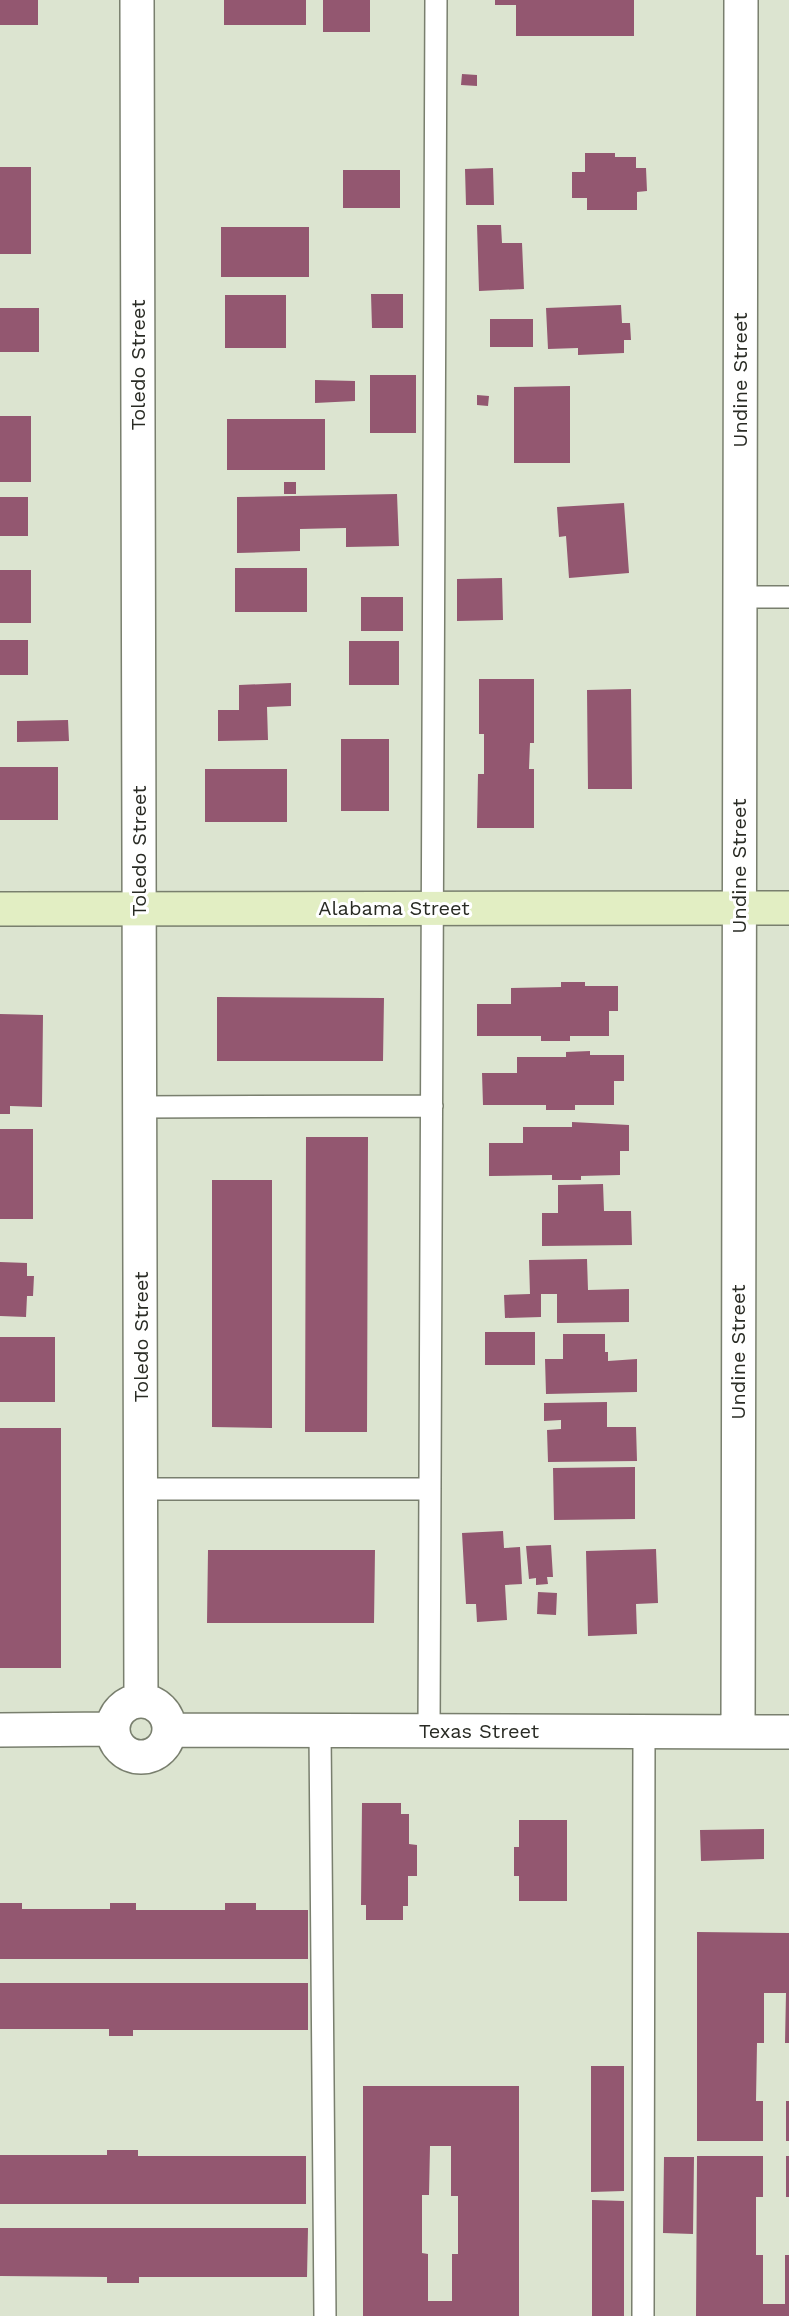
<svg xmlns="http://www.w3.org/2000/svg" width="789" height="2316" viewBox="0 0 789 2316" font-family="'Work Sans',sans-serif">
<rect width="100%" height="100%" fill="#dce4d0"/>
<path fill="#935770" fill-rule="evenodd" d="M0,0H38V25H0Z
M224,0H306V25H224Z
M323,0H370V32H323Z
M495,0H634V36H516V5H495Z
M462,74L477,75V86L461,85Z
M585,153H615V157H636V168H646L647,191L637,192V210H587V198H572V172H585Z
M0,167H31V254H0Z
M493,168L494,205H466L465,169Z
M343,170H400V208H343Z
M477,225H501L502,243H522L524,289L479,291Z
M221,227H309V277H221Z
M371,294H403V328H372Z
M225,295H286V348H225Z
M621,305L622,323H630L631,340H624V353L578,355V348L548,349L546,308Z
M0,308H39V352H0Z
M490,319H533V347H490Z
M370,375H416V433H370Z
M315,380L355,381V401L315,403Z
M570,386V463H514V387Z
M477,395L489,396L488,406L477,405Z
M0,416H31V482H0Z
M227,419H325V470H227Z
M284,482H296V494H284Z
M397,494L399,546L346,547V528L300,529V551L237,553V497Z
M0,497H28V536H0Z
M624,503L629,573L569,578L566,536L559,537L557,507Z
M235,568H307V612H235Z
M0,570H31V623H0Z
M502,578L503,620L457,621V579Z
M361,597H403V631H361Z
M0,640H28V675H0Z
M349,641H399V685H349Z
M479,679H534V743H530L529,769H534V828H477L478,774H484V734H479Z
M291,683V706L267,707L268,740L218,741V710H239V685Z
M631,689L632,789H588L587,690Z
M68,720L69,741L17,742V721Z
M341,739H389V811H341Z
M0,767H58V820H0Z
M205,769H287V822H205Z
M561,982H585V986H618V1011H609V1036H570V1041H541V1036H477V1004H511V988L561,987Z
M217,997L384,998L383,1061H217Z
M0,1014L43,1015L42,1107L10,1106V1114H0Z
M590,1051V1055H624V1081H614V1105H575V1110H546V1105H483L482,1073H517V1057H566V1052Z
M572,1122L629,1125V1151H620V1175L581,1176V1180H552V1175L489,1176V1143H523V1127H572Z
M0,1129H33V1219H0Z
M306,1137H368L367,1432H305Z
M212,1180H272V1428L212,1427Z
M603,1184L604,1211H631L632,1245L542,1246V1213H558V1185Z
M587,1259L588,1290L629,1289V1322L557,1323V1294H541V1317L505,1318L504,1295L530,1294L529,1260Z
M0,1262L27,1263V1276H34L33,1296H27L26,1317L0,1316Z
M485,1332H535V1365H485Z
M563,1334H605V1352H608V1361L637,1359V1392L546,1394L545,1359H563Z
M0,1337H55V1402H0Z
M607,1402V1427H636L637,1461L548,1462L547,1430L561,1429V1420L544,1421V1403Z
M0,1428H61V1668H0Z
M635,1467V1519L554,1520L553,1468Z
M503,1531L504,1548L520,1547L522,1584L505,1585L507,1620L477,1622L476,1604H466L462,1533Z
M551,1545L553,1577H547L548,1584L536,1585V1578L529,1579L526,1546Z
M656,1549L658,1603L636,1604L637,1634L588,1636L586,1551Z
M208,1550H375L374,1623H207Z
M538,1592L557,1593L556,1615L537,1614Z
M362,1803H401V1814H409V1844L417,1845V1876H408V1906H403V1920H366V1905H361Z
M519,1820H567V1901H519V1876H514V1847H519Z
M764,1829V1859L701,1861L700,1830Z
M0,1903H22V1909H110V1903H136V1910H225V1903H256V1910H308V1959H0Z
M697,1932L789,1933V2043H785L786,1993H764V2043H757L756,2101H763V2141H697Z
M0,1983H308V2030H133V2036H109V2029H0Z
M591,2066H624V2191L591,2192Z
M363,2086H519V2316H363ZM430,2146H451V2196H458V2254H452V2301H428V2254L422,2253V2195H429Z
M786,2101H789V2141H786Z
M107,2150H138V2156H306V2204H0V2155H107Z
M697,2156H763V2197H756V2255H763V2304H785V2255H789V2316H696Z
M786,2156H789V2197H786Z
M664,2157H694L693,2234L663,2233Z
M592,2200L624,2201V2316H592Z
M0,2228H308L307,2277H139V2283H107V2277L0,2276Z"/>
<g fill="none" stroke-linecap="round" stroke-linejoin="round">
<defs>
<path id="lane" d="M740,597H789
M140,1107L432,1106
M141,1489H430
M320,1731L325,2316
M429,1731L436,0
M643,2316L644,1732"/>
<path id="street" d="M137,0L141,1701
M113 1729a28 28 0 1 1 56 0a28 28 0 1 1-56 0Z
M0,1730L113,1729
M169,1730L789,1732
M738,1732L741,0"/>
<path id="secondary" d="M0,909L789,908"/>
</defs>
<use href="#lane" stroke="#797f6e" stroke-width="24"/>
<use href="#street" stroke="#797f6e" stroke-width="36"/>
<use href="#secondary" stroke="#797f6e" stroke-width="36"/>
<use href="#lane" stroke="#fff" stroke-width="21"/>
<use href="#street" stroke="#fff" stroke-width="33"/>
<use href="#secondary" stroke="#e2eec3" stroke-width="33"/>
</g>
<g text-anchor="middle" stroke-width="6" stroke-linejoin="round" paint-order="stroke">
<g font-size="20" fill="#292b24" stroke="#fff">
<text transform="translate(138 365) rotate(-90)" y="7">Toledo Street</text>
<text transform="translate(740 380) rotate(-90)" y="7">Undine Street</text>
<text transform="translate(139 851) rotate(-90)" y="7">Toledo Street</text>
<text transform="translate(739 866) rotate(-90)" y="7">Undine Street</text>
<text x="394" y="915">Alabama Street</text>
<text transform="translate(141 1337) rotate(-90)" y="7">Toledo Street</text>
<text transform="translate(738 1352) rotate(-90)" y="7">Undine Street</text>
<text x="479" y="1738">Texas Street</text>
</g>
</g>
</svg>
